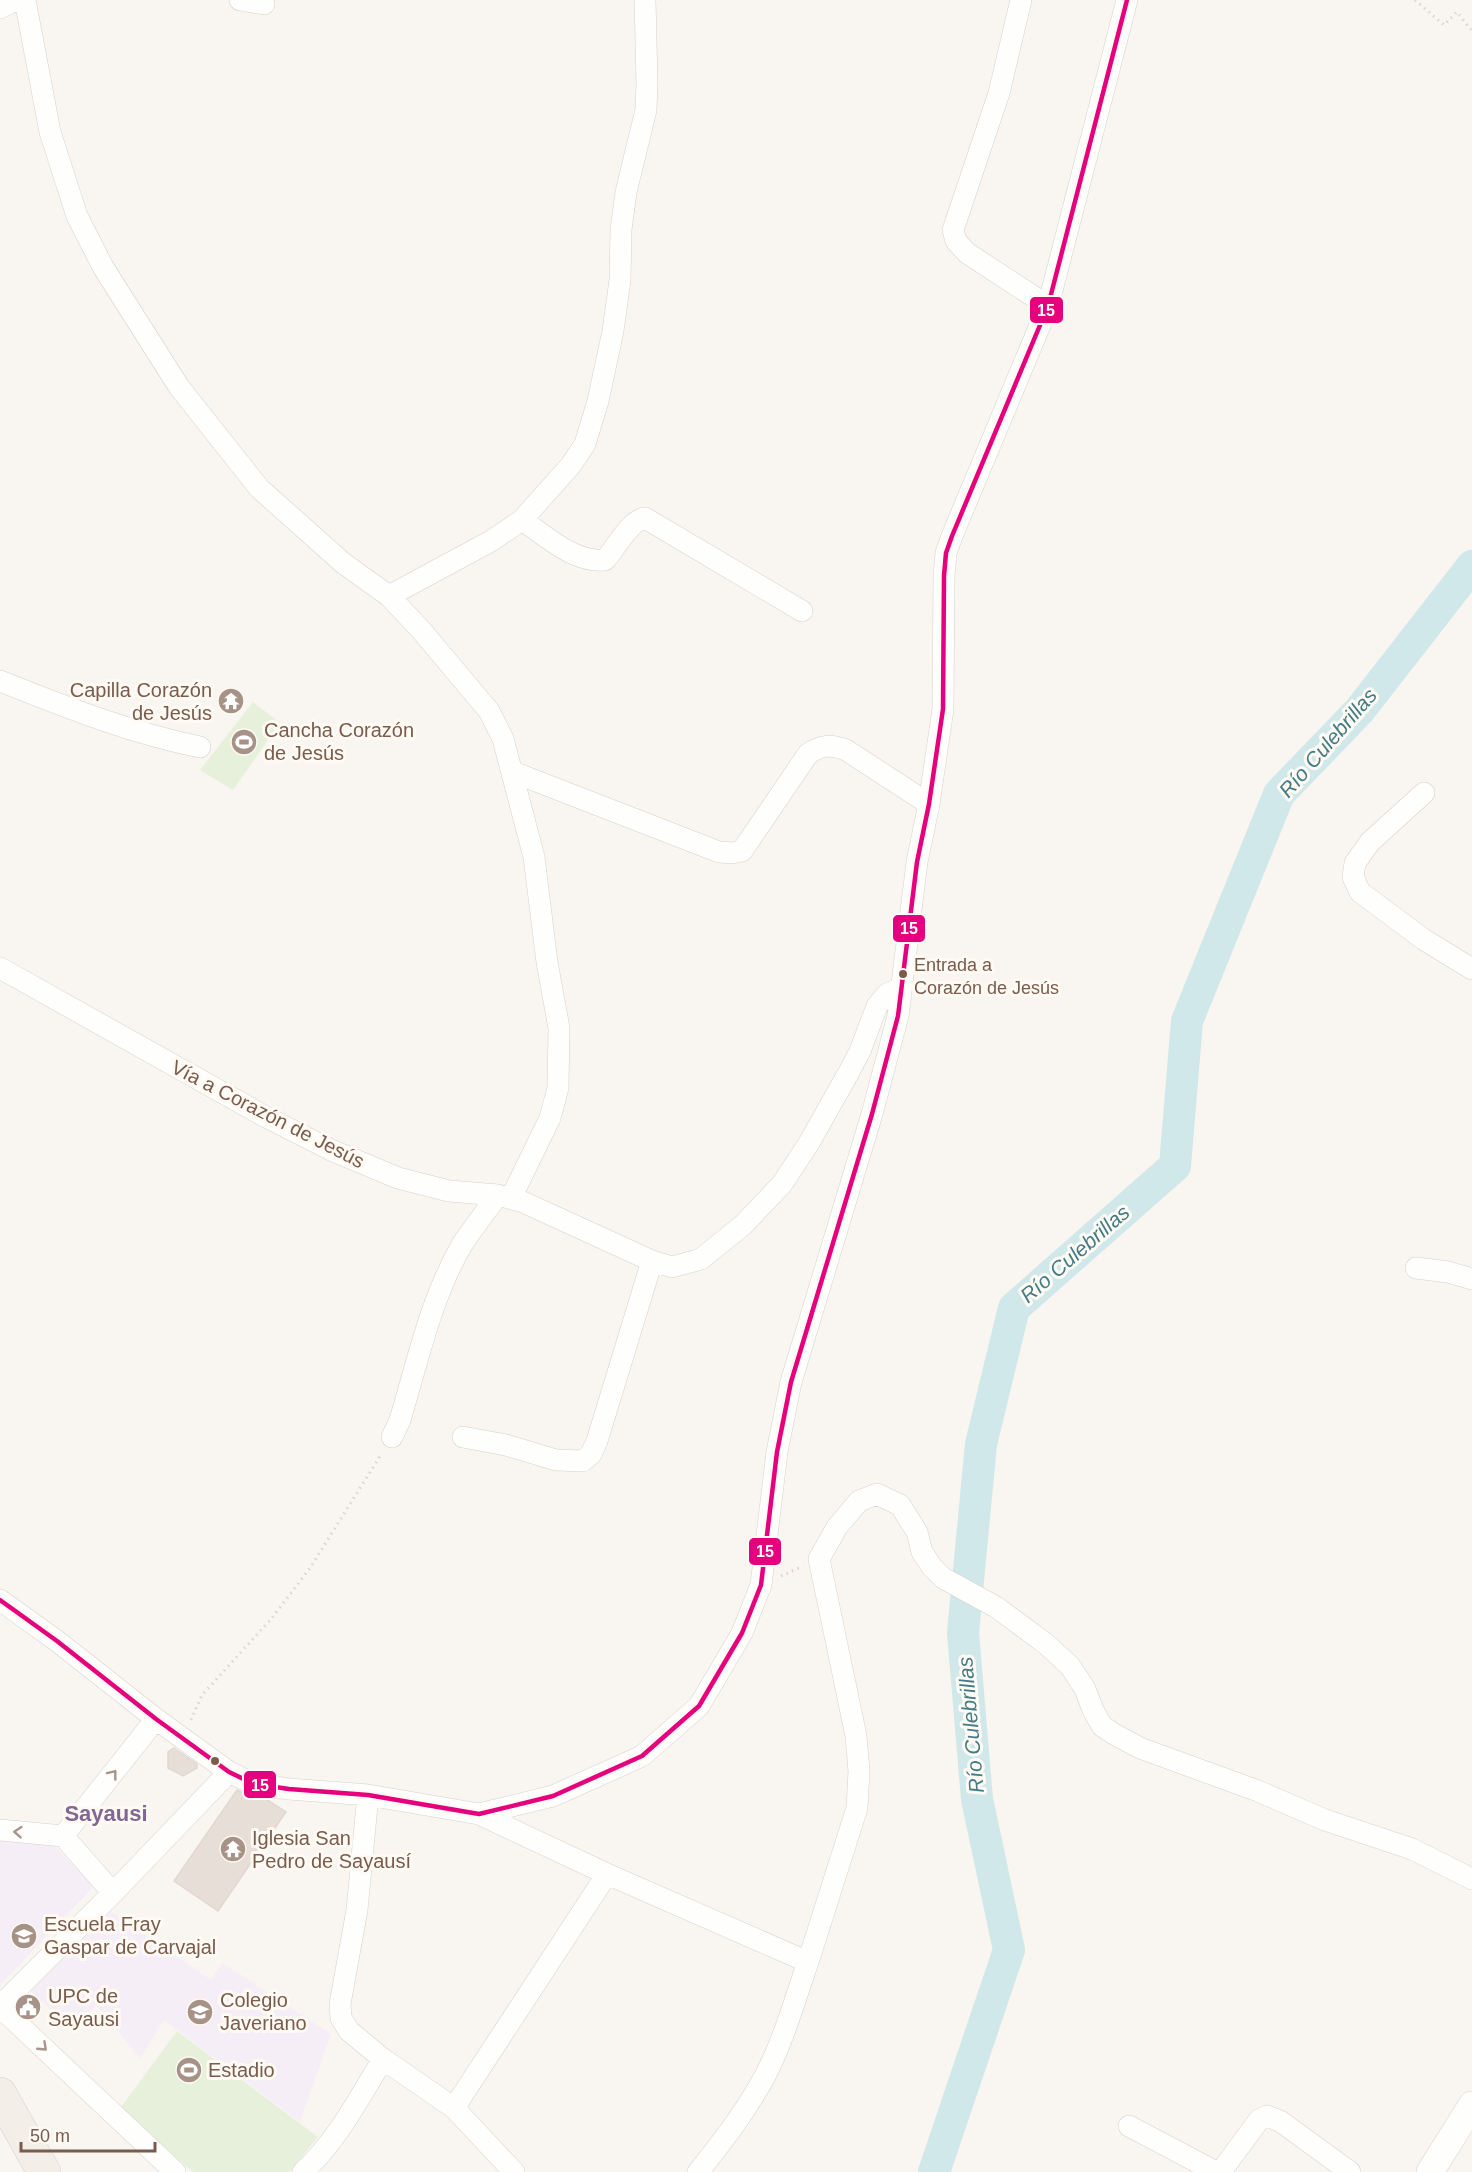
<svg xmlns="http://www.w3.org/2000/svg" width="1472" height="2172" viewBox="0 0 1472 2172" font-family="Arial,sans-serif">
<rect width="100%" height="100%" fill="#f9f5f0"/>
<path fill="#f6eef6" d="M0,1838L51,1843L94,1886L0,1985Z
M108,1909L211,1980L223,1963L331,2034L300,2122L164,2020L140,2058L96,2005L75,2031L30,1990Z"/>
<path fill="#e7f0db" d="M253,702L280,723L233,790L200,770Z
M177,2031L318,2137L289,2172H193L119,2110Z"/>
<g fill="none" stroke-linecap="round" stroke-linejoin="round">
<path stroke="#d0e8ea" stroke-width="32" d="M934,2172L1009,1950L977,1799L963,1633L981,1444L1014,1308L1175,1166L1187,1021L1279,794L1359,711L1472,566"/>
</g>
<path fill="#e6ded7" stroke="#e2d8d2" stroke-width="1.5" d="M174,1748L197,1764V1768L183,1776L168,1768V1752Z
M237,1790L252,1797L266,1799L286,1812L218,1911L174,1881Z"/>
<g fill="none" stroke-linecap="round" stroke-linejoin="round">
<defs>
<path id="minor" d="M25,0L50,132L77,216L103,267L179,387L259,488L343,563L389,596L421,630L489,711L503,739L534,857L547,962L559,1028L558,1088L550,1118L511,1198
M240,0L264,4
M1021,0L999,93L953,230L956,241L967,253L1048,306
M0,8L16,0
M522,520C546,536 574,563 605,560C615,549 630,520 645,518L802,611
M389,596L491,541L522,520L571,465L585,444L598,401L613,331L620,280L621,230L626,192L646,110L647,83L645,0
M0,681C65,707 131,733 200,747
M513,772L719,852L732,853L742,851L808,754C821,745 831,744 846,750L929,804
M1424,793L1370,842L1355,863L1353,877L1360,892L1423,939L1472,969
M0,968L266,1117L331,1150L398,1178L449,1191L498,1195L523,1202L652,1261L672,1267L701,1259L743,1225L782,1184L809,1143L849,1072L860,1051L877,1006L887,994L901,988
M1416,1268L1448,1272L1472,1279
M392,1437L400,1420C418,1360 431,1297 463,1243C474,1227 486,1211 498,1195
M463,1437L506,1445L556,1460L583,1461L591,1454L597,1441L652,1261
M0,1600L57,1641L156,1719L229,1772L254,1784L289,1789L368,1795L479,1814L553,1796L642,1756L699,1706L742,1633L761,1585L777,1452L791,1382L872,1114L898,1016L917,862L929,804L943,709L944,576L946,553L952,536L1048,306L1127,0
M368,1795L357,1910L340,2004L341,2018L349,2031L383,2059L454,2108L514,2172
M479,1814L607,1874L808,1962L857,1808L859,1771L856,1736L819,1559L837,1527L859,1501L877,1494L900,1505L917,1532L922,1552L932,1567L943,1578L996,1607L1046,1644L1070,1666L1085,1689L1093,1710L1102,1726L1114,1734L1140,1748L1258,1791L1325,1820L1412,1849L1472,1879
M0,1830L63,1836L113,1893
M63,1836L156,1719
M0,2006L113,1893L229,1772
M0,2007L175,2172
M454,2108L607,1874
M1129,2126L1216,2172
M303,2172C337,2141 359,2098 383,2059
M698,2172C723,2141 747,2110 766,2074C784,2039 795,1999 808,1962
M1218,2172L1222,2170L1259,2120L1267,2116L1280,2121L1350,2172"/>
<path id="tertiary" d="M1430,2172L1472,2105"/>
<path id="primary" d="M0,2094L44,2172"/>
</defs>
<use href="#minor" stroke="#d7d1cb" stroke-width="22"/>
<use href="#tertiary" stroke="#d7d1cb" stroke-width="28"/>
<use href="#primary" stroke="#dad1cc" stroke-width="34"/>
<path stroke="#dcd5d0" stroke-width="3" stroke-dasharray="1.5 4.5" stroke-linecap="butt" d="M1415,0L1444,25L1457,12L1472,31
M781,1576L803,1566
M191,1720L202,1695L272,1618L310,1568L382,1453"/>
<use href="#minor" stroke="#fefefd" stroke-width="21"/>
<use href="#tertiary" stroke="#fefefd" stroke-width="27"/>
<use href="#primary" stroke="#f3eee8" stroke-width="33"/>
<defs>
<path id="bus-1" d="M0,1600L57,1641L156,1719L229,1772L254,1784L289,1789L368,1795L479,1814L553,1796L642,1756L699,1706L742,1633L761,1585L777,1452L791,1382L872,1114L898,1016L917,862L929,804L943,709L944,576L946,553L952,536L1048,306L1127,0"/>
</defs>
<use href="#bus-1" stroke="#fffaf3" stroke-width="9"/>
<use href="#bus-1" stroke="#e5007d" stroke-width="4.5"/>
</g>
<defs><path id="oneway-chevron" d="M-2-3.5L2.5 0L-2 3.5" fill="none" stroke-width="1.6" stroke-linecap="round" stroke-linejoin="round" transform="scale(1.5)"/></defs>
<g stroke="#a8958b">
<use href="#oneway-chevron" transform="translate(113 1774) rotate(-52)"/>
<use href="#oneway-chevron" transform="translate(18 1832) rotate(-176)"/>
<use href="#oneway-chevron" transform="translate(43 2047) rotate(43)"/>
</g>
<defs>
<symbol id="temple-disc" viewBox="-11 -11 22 22"><circle r="9.5" fill="#a69286" stroke="#fffaf3"/><path d="M0-6L5-2H3V0L6.5 2.5H4V6H1.5V3h-3V6H-4V2.5H-6.5L-3 0V-2H-5Z" fill="#fff"/></symbol>
<symbol id="stadium-disc" viewBox="-11 -11 22 22"><circle r="9.5" fill="#a69286" stroke="#fffaf3"/><path d="M0-5a6.5 5 0 1 0 0 10a6.5 5 0 1 0 0-10ZM-3.5-1.8h7v3.6h-7Z" fill="#fff"/></symbol>
<symbol id="school-disc" viewBox="-11 -11 22 22"><circle r="9.5" fill="#a69286" stroke="#fffaf3"/><path d="M0-5L7-2L0 1L-7-2ZM-4 1L0 2.5L4 1V4Q0 6-4 4Z" fill="#fff"/></symbol>
<symbol id="civic-disc" viewBox="-11 -11 22 22"><circle r="9.5" fill="#a69286" stroke="#fffaf3"/><path d="M-.6-6.5H3V-4.5H.6V-3L4-1V1h2V6H-6V1h2V-1L-.6-3ZM-1.2 2.5V6h2.4V2.5Z" fill="#fff"/></symbol>
<symbol id="university-disc" viewBox="-11 -11 22 22"><circle r="9.5" fill="#a69286" stroke="#fffaf3"/><path d="M0-5L7-2L0 1L-7-2ZM-4 1L0 2.5L4 1V4Q0 6-4 4Z" fill="#fff"/></symbol>
</defs>
<g fill-rule="evenodd">
<use href="#temple-disc" x="216" y="686" width="30" height="30"/>
<use href="#stadium-disc" x="229" y="727" width="30" height="30"/>
<use href="#temple-disc" x="218" y="1834" width="30" height="30"/>
<use href="#school-disc" x="9" y="1921" width="30" height="30"/>
<use href="#civic-disc" x="13" y="1992" width="30" height="30"/>
<use href="#university-disc" x="185" y="1997" width="30" height="30"/>
<use href="#stadium-disc" x="174" y="2055" width="30" height="30"/>
</g>
<g fill="#7a5c4d" stroke="#fffaf3" stroke-width="2">
<circle cx="903" cy="974" r="5"/>
<circle cx="215" cy="1761" r="5"/>
</g>
<g text-anchor="middle" stroke-width="6" stroke-linejoin="round" paint-order="stroke">
<g font-size="18" fill="#7a5c4d" stroke="#fffaf3" text-anchor="start">
<text x="914" y="971">Entrada a<tspan x="914" dy="23">Corazón de Jesús</tspan></text>
</g>
<g font-size="20" fill="#7a5c4d" stroke="#fffaf3" text-anchor="start">
<text x="212" y="697" text-anchor="end">Capilla Corazón<tspan x="212" dy="23">de Jesús</tspan></text>
<text x="264" y="737">Cancha Corazón<tspan x="264" dy="23">de Jesús</tspan></text>
<text x="252" y="1845">Iglesia San<tspan x="252" dy="23">Pedro de Sayausí</tspan></text>
<text x="44" y="1931">Escuela Fray<tspan x="44" dy="23">Gaspar de Carvajal</tspan></text>
<text x="48" y="2003">UPC de<tspan x="48" dy="23">Sayausi</tspan></text>
<text x="220" y="2007">Colegio<tspan x="220" dy="23">Javeriano</tspan></text>
<text x="208" y="2077">Estadio</text>
</g>
<g font-size="20" fill="#7a5c4d" stroke="#fffaf3">
<text transform="translate(268 1114) rotate(27)" y="7">Vía a Corazón de Jesús</text>
</g>
<g font-size="21" font-style="italic" fill="#437c86" stroke="#fffaf3">
<text transform="translate(1328 743) rotate(-49)" y="7">Río Culebrillas</text>
<text transform="translate(1075 1254) rotate(-41)" y="7">Río Culebrillas</text>
<text transform="translate(971 1725) rotate(-95)" y="7">Río Culebrillas</text>
</g>
<g font-size="22" font-weight="bold" fill="#846695" stroke="#fffaf3">
<text x="106" y="1821">Sayausi</text>
</g>
</g>
<g stroke="#fffaf3" stroke-width="2">
<rect x="1029" y="296" width="35" height="28" rx="6" fill="#e5007d"/>
<rect x="892" y="914" width="34" height="29" rx="6" fill="#e5007d"/>
<rect x="748" y="1537" width="34" height="29" rx="6" fill="#e5007d"/>
<rect x="243" y="1770" width="34" height="29" rx="6" fill="#e5007d"/>
</g>
<g font-size="16" text-anchor="middle" font-weight="bold" fill="#fff">
<text x="1046" y="316">15</text>
<text x="909" y="934">15</text>
<text x="765" y="1557">15</text>
<text x="260" y="1791">15</text>
</g>
<path d="M21 2142v9h134v-9" fill="none" stroke="#7a5c4d" stroke-width="3"/>
<text x="30" y="2142" font-size="18" fill="#7a5c4d" stroke="#fffaf3" stroke-width="4.5" paint-order="stroke">50 m</text>
</svg>
